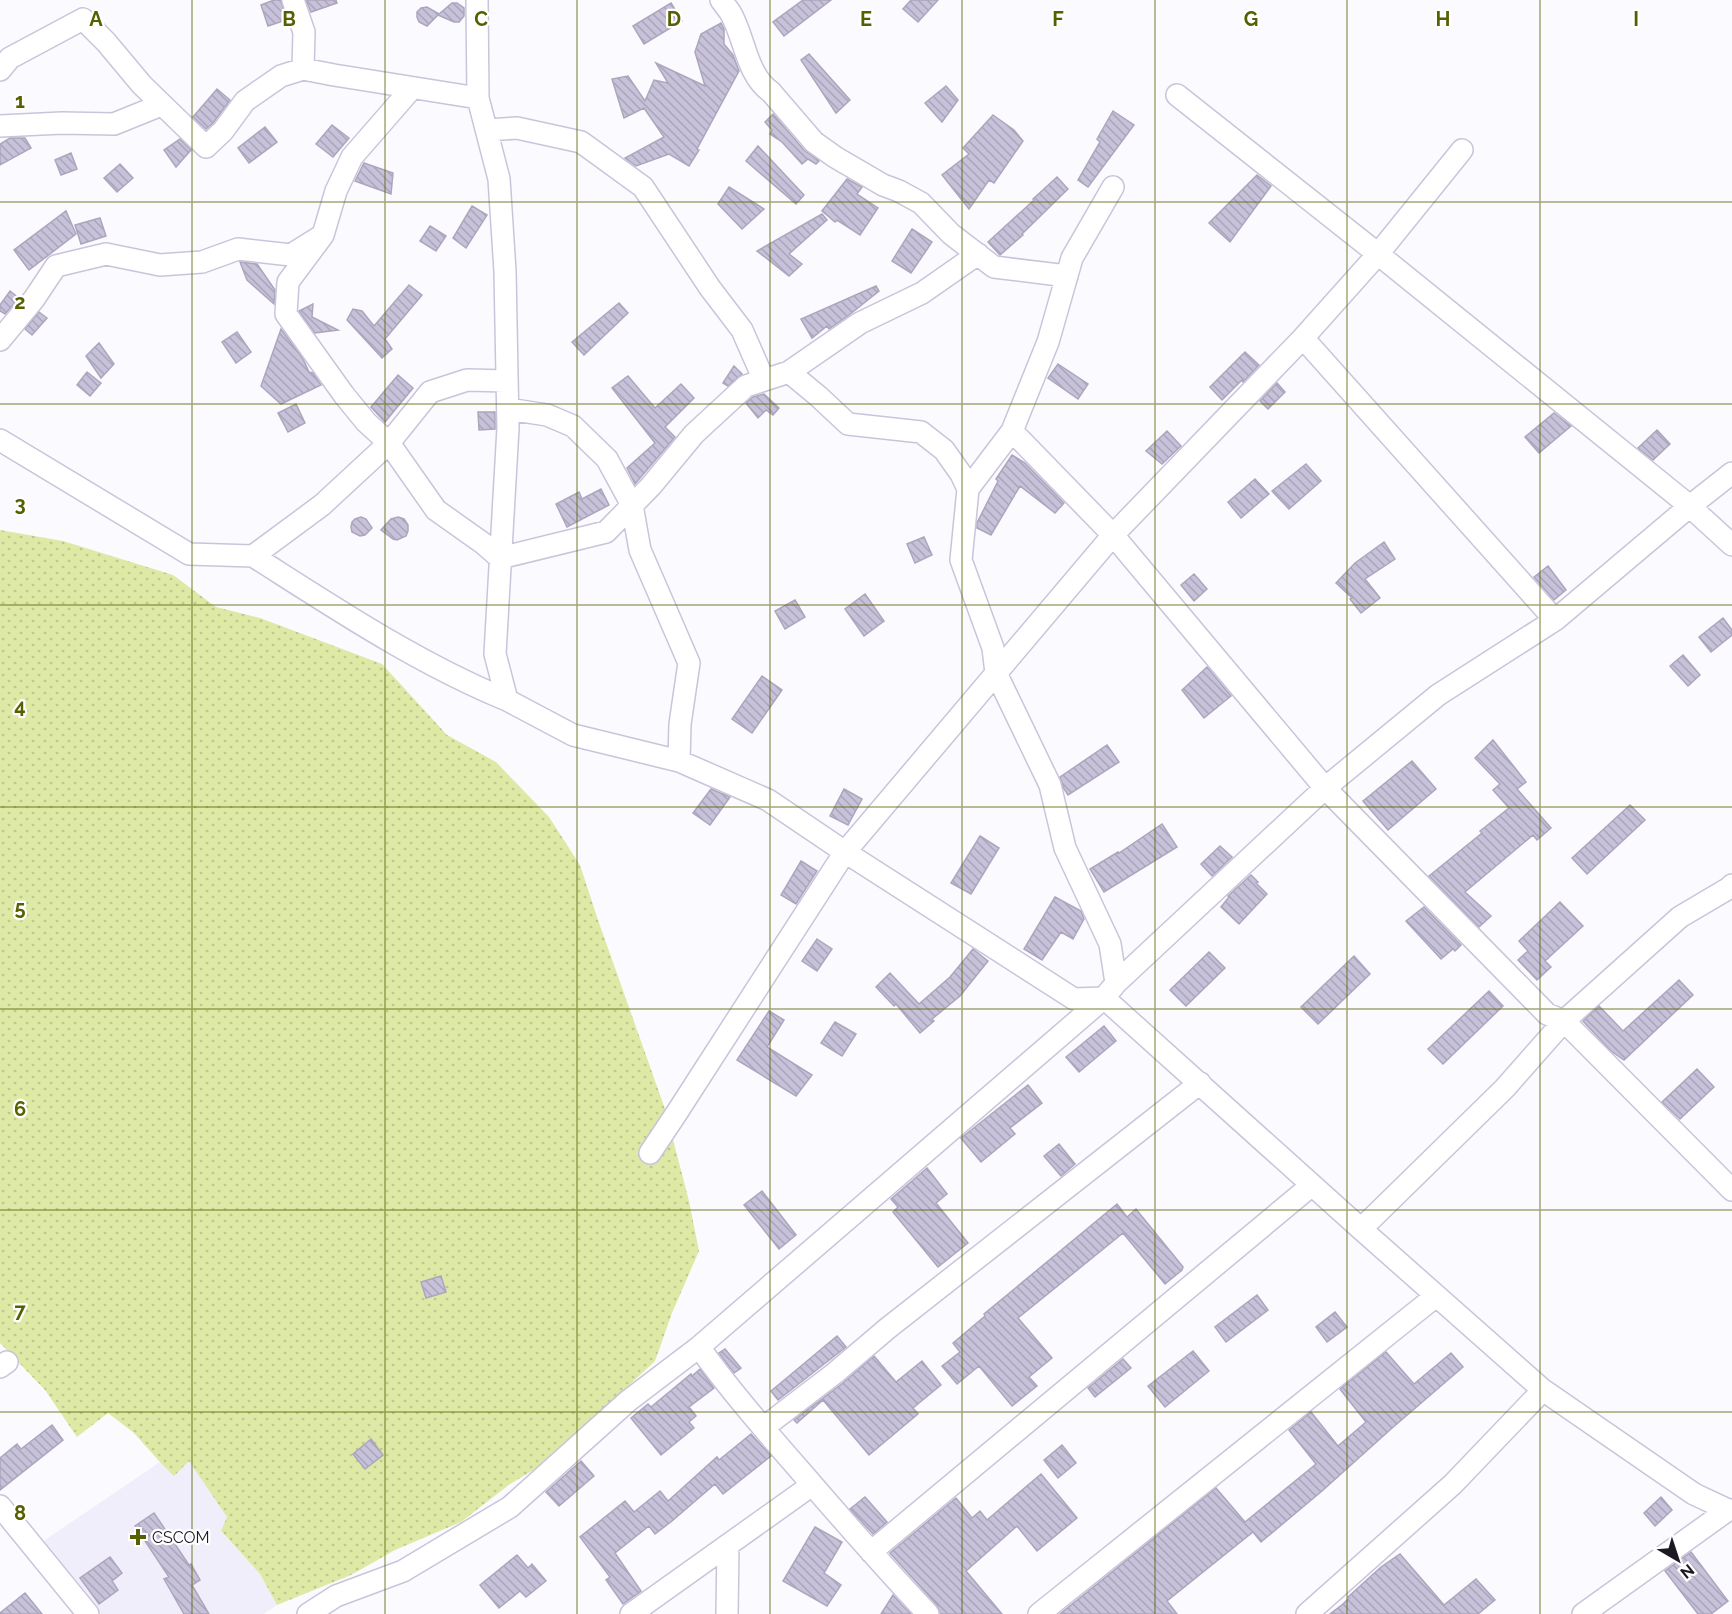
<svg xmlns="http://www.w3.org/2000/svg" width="1732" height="1614" viewBox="0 0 1732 1614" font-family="Raleway,sans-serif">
<defs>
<pattern id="park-dots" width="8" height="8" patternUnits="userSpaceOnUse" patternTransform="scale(1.5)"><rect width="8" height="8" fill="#dde9a5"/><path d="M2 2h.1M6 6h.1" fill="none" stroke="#bdc78e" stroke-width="1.8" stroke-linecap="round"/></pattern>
<pattern id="building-back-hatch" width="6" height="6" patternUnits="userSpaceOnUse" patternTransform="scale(1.5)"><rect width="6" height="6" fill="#c7c1d9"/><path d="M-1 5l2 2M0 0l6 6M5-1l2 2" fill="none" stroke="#aaa5ba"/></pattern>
</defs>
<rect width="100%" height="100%" fill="#fbfafe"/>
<path fill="#f1eefb" d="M189,1460L227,1517L221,1532L260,1574L277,1605L264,1614H99L42,1542L160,1462L174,1475Z"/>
<path fill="url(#park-dots)" d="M0,530L63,541L173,575L216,607L260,618L382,664L447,735L496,762L549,817L580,865L598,920L665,1109L689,1201L699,1251L672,1313L655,1361L547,1462L510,1484L461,1522L395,1550L351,1575L277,1605L260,1574L221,1531L227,1517L189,1461L174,1476L160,1462L134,1433L108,1413L77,1437L45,1390L0,1343Z"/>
<path fill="url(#building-back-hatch)" stroke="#aca6bd" stroke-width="1.5" d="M274,0H281L286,20L268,26L261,5Z
M306,0H336L337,3L311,12Z
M803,0H831L784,36L773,22Z
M911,0H938L918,22L903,9Z
M452,3H457L464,8V16L459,22H454L438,15L427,26L419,22L417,17V12L421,8L427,7L439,14Z
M671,3L682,21L644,44L633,26Z
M721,23L724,29V44L733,55L739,71L697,149L699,150L689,166L669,154L636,166L625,158L664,137L644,108L624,118L612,79L628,76L645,101L654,80L668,83L656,63L705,86L695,52L701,34Z
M809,54L850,100L836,113L801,60Z
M946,86L958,100L942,122L925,103Z
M217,89L230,100L213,123L206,129L193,117Z
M1113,111L1134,125L1088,187L1078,180L1100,142L1097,139Z
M773,114L804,150L818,160L819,161L816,164L808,159L802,164L782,142L770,134L772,130L765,122Z
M993,115L1014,130L1023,141L994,183L989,180L969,209L942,175L969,154L963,148Z
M332,125L349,138L333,157L316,144Z
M265,127L277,142L249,163L238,148Z
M10,138H25L31,148L0,165V144Z
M180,139L191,150L176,167L164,150Z
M758,146L804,195L796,204L746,161Z
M71,153L77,169L61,175L55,160Z
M364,163L393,173L391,194L355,181Z
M120,164L133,178L117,192L104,178Z
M1257,175L1271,186L1230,242L1209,223Z
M1057,177L1068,189L1022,234L1023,235L1000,255L988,242L1034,200L1033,199Z
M847,179L862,187L857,194L878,208L860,235L837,220L835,222L822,211Z
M729,187L764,209L742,229L718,204Z
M472,206L487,215L466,248L453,238Z
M66,211L76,234L29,270L14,250Z
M822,214L827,220L789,254L802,264L789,276L757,251Z
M100,218L106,236L81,244L75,225Z
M430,226L446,236L436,251L420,241Z
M912,229L932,242L911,273L892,261Z
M240,262L257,264L275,290L274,304L247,280Z
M409,285L422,295L385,339L392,349L382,358L347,320L353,309L362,311L374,326Z
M876,286L879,291L849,315L829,329L827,326L812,338L801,319Z
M10,291L19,298L5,314L0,311V305Z
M619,303L628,313L584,355L572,342Z
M313,304L312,317L338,330L315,333L299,311Z
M39,312L47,318L32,335L25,329Z
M281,329L303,359L309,372L313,373L321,385L281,404L261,386Z
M237,332L251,352L236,363L222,342Z
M99,343L114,364L101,378L86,356Z
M1245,352L1259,365L1243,382L1242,380L1222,400L1210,387Z
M1058,364L1088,384L1078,399L1048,378Z
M734,366L742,374L728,386L723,383Z
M87,372L101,383L90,396L77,385Z
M398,375L413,388L385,422L371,407Z
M628,376L655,408L681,384L694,398L665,427L675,437L635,484L627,468L655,443L612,388Z
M1277,383L1285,392L1268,409L1260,401Z
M764,394L779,408L773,415L766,410L758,418L746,403L753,397Z
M296,404L305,423L288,432L278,413Z
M478,412H495V429L479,430Z
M1554,413L1571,426L1539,453L1525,437Z
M1657,430L1670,444L1653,460L1638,448Z
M1167,431L1181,446L1162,464L1146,451Z
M1012,455L1025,463L1064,503L1055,513L1020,486L991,535L977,528V523L998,481L996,479Z
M1306,464L1321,481L1289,509L1272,491Z
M1255,479L1269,494L1241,518L1228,502Z
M601,489L609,505L567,527L556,504L579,492L582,499Z
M361,517L366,519L372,528L365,535L360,536L352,532L351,527L352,522L355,519Z
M398,517L404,519L408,525V531L406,536L397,540L393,539L381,530L391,519Z
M924,537L932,555L915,563L907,544Z
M1384,542L1395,559L1365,579L1380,598L1361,613L1350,599L1352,598L1336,583L1355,563Z
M1548,566L1566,590L1554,600L1534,577Z
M1194,574L1207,589L1194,601L1181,585Z
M865,594L884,621L864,636L845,609Z
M795,600L805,617L785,629L775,611Z
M1723,618L1732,630V635L1711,652L1699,637Z
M1683,655L1700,675L1688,686L1670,666Z
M1207,667L1231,696L1204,718L1182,690Z
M762,676L782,690L752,733L732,719Z
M1493,740L1526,782L1517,789L1551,828L1537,840L1533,835L1465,892L1491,916L1479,927L1429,876L1482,833L1480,831L1509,808L1493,790L1500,784L1475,758Z
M1107,745L1119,762L1068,795L1064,789L1060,777Z
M1412,761L1436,789L1388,830L1363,801Z
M711,789L730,797L710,825L693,813Z
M844,789L862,799L848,825L830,816Z
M1630,805L1645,820L1587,874L1572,858Z
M1162,824L1177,847L1104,892L1090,869L1118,852L1119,853Z
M980,836L999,848L971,894L951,883Z
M1220,846L1232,857L1212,876L1201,864Z
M801,861L817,871L796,904L781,895Z
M1251,875L1258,882L1256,883L1267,894L1239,924L1221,907L1229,897L1228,896Z
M1055,897L1081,911L1084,919L1073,939L1061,932L1042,960L1024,949Z
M1560,902L1583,926L1545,961L1551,967L1537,980L1518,960L1528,951L1519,941Z
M1424,907L1461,945L1455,951L1453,949L1441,959L1406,921Z
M817,939L832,949L817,971L802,961Z
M973,949L988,961L960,996L932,1019L934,1021L920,1033L896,1004L894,1006L876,987L890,973L919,1004L950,977Z
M1209,952L1225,968L1186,1006L1170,990Z
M1354,956L1370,974L1318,1024L1301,1007Z
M1679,980L1693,995L1624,1060L1611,1051L1583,1021L1599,1006L1623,1031Z
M1489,991L1503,1006L1443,1064L1428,1049Z
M769,1011L784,1020L767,1047L812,1075L796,1096L737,1060Z
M835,1022L856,1034L842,1056L821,1043Z
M1104,1026L1116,1041L1079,1072L1066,1057Z
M1697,1069L1714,1087L1680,1119L1662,1102Z
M1028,1085L1042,1103L1010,1128L1015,1134L981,1162L961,1138Z
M1059,1144L1075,1164L1061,1176L1044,1156Z
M927,1168L947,1194L936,1203L968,1243L938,1267L893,1212L898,1207L891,1199Z
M762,1191L796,1235L779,1249L744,1205Z
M1117,1204L1127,1217L1136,1209L1183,1267L1182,1270L1165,1284L1123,1233L1018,1318L1052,1358L1029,1377L1037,1386L1012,1406L979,1366L957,1384L942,1366L960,1352L953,1343L985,1316L984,1314Z
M441,1276L446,1292L426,1298L421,1282Z
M1257,1295L1268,1310L1226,1342L1215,1327Z
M1335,1312L1347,1327L1327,1342L1316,1327Z
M837,1336L846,1347L778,1400L771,1391Z
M725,1349L741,1368L734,1373L719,1353Z
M1193,1351L1209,1371L1165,1407L1148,1386Z
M1386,1352L1414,1384L1451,1353L1463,1367L1391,1429L1322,1491L1261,1542L1253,1532L1167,1601L1177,1614H1060L1216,1488L1245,1522L1316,1464L1289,1430L1311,1412L1338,1446L1366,1422L1340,1389Z
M874,1356L896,1382L922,1361L941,1385L913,1408L918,1414L869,1455L823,1400L797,1423L794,1420L843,1383Z
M1123,1359L1131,1368L1095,1397L1088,1388Z
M700,1369L714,1388L689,1407L696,1416L689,1422L694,1428L661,1455L631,1418L648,1404L651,1407L691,1374L692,1376Z
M52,1425L63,1440L0,1490V1458L17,1444L21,1449Z
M751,1434L771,1456L723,1494L715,1484L672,1521L655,1534L649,1526L615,1553L641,1591L623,1604L606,1580L610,1577L580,1537L625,1501L634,1512L660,1491L668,1501L717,1457L719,1460Z
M371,1439L383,1455L365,1469L353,1454Z
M1062,1445L1076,1463L1058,1478L1044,1460Z
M581,1461L594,1476L559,1506L546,1492Z
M1041,1474L1077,1518L1037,1551L1017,1526L966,1571L1002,1614H940L937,1605L890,1553L956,1498L972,1518L980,1511L987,1520Z
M865,1497L887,1522L873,1534L850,1509Z
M1661,1497L1672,1510L1655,1526L1644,1513Z
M154,1513L189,1565L191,1564L200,1580L192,1585L209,1614H184L164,1579L169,1577L135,1526Z
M815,1527L842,1542L824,1573L841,1585L827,1606L783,1581Z
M1691,1552L1728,1601L1711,1614H1698L1665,1571Z
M1400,1554L1444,1605L1476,1579L1495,1600L1478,1614H1330L1343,1604L1349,1598L1348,1597L1381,1567Z
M517,1555L528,1568L532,1564L546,1581L526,1597L520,1591L499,1608L480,1585Z
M110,1557L122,1573L112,1581L118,1590L99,1604L80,1578Z
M25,1593L42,1614H0V1613Z
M893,1595L902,1605L911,1614H881Z"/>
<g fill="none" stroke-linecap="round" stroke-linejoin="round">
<defs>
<path id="minor" d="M293,0L304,32L303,69
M477,0L478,98L499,179L505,271L508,428L495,654L507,700L573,735L679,761L768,800L845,852L1074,999L1104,998L1361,1229L1543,1390L1694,1494L1728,1510H1732
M721,0C724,4 727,8 730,12C745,37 746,75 771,92L814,142L835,157L883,185L899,191L921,203L951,234L994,267L1067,276
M0,70L10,58L83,19L106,42L142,85L206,147L223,131L245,101L281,76L303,69L334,75L478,98
M1177,95L1378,254L1686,503L1732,545
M0,126L62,123L114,124L161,105
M487,130L517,128L581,142L643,187L710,288L742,330L764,380
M1113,187L1072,258L1048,342L1012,431L1113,535L1325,788L1547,1014L1564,1021L1732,1190
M1303,338L1555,620
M0,340L34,299L56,266L106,254L160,265L202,262L238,249L291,255L323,235L336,191L352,157L412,88
M789,372L860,323L922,293L978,254
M507,381L467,380L430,392L389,443L436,510L484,544L500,558L606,532L651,486L694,434L746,386L789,372L818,396L848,424L921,432L944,450L961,474L968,489
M508,409L547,415L573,426L607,459L632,505L640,550L689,663L680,724L679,761
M1012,431L968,489L961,560L993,648L996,673L1050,785L1065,848L1110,944L1116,983
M0,440L189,554L253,556L322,505L389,443L366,422L344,395L286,314L288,282L323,235
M253,556C335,608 417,663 507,700
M650,1153L676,1114L845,852L1113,535L1303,338L1378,254L1462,150
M1361,1229L1505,1088L1564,1021L1680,917L1729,888L1732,885
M699,1347C729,1389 763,1428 797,1467C840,1517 883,1566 928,1614
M0,1367L7,1362
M763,1428L835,1373L888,1328L1200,1083
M0,1506L88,1614
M871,1552L1312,1185
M308,1614L336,1596L403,1571L510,1507L628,1401L699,1347L1104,998L1116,983L1325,788L1438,695L1555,620L1690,506L1732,473
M631,1614L812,1485
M727,1614L728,1546
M1039,1614L1436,1296
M1307,1614L1453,1484L1543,1390
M1583,1614L1728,1510"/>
</defs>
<use href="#minor" stroke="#cac4db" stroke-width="24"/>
<use href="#minor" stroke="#fff" stroke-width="21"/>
</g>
<path fill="none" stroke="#576000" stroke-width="1.5" stroke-opacity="0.55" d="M192,0V1614M385,0V1614M577,0V1614M770,0V1614M962,0V1614M1155,0V1614M1347,0V1614M1540,0V1614M0,202H1732M0,404H1732M0,605H1732M0,807H1732M0,1009H1732M0,1210H1732M0,1412H1732"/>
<path fill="#576000" stroke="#fff" stroke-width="2" d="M135 1528h6v6h6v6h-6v6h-6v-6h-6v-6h6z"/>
<g text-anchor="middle" stroke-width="4.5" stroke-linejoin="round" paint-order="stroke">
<g font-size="16" fill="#1c1922" stroke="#fff" text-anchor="start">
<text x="152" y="1543">CSCOM</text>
</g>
</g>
<g font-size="20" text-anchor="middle" font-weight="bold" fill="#576000" stroke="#fff" stroke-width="4.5" stroke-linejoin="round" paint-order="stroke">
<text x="96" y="26">A</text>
<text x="289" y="26">B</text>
<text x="481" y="26">C</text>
<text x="674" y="26">D</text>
<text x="866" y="26">E</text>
<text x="1058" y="26">F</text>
<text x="1251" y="26">G</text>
<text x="1443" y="26">H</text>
<text x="1636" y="26">I</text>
<text x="20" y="108">1</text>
<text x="20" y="309">2</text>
<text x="20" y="511">3</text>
<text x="20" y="713">4</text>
<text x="20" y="915">5</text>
<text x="20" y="1116">6</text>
<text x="20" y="1318">7</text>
<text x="20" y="1520">8</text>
</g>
<g transform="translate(1678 1560) rotate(141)" stroke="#ffffff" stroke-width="4.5" paint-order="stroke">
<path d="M0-4.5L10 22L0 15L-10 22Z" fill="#1c1922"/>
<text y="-9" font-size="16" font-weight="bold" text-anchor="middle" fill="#1c1922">N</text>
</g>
</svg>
